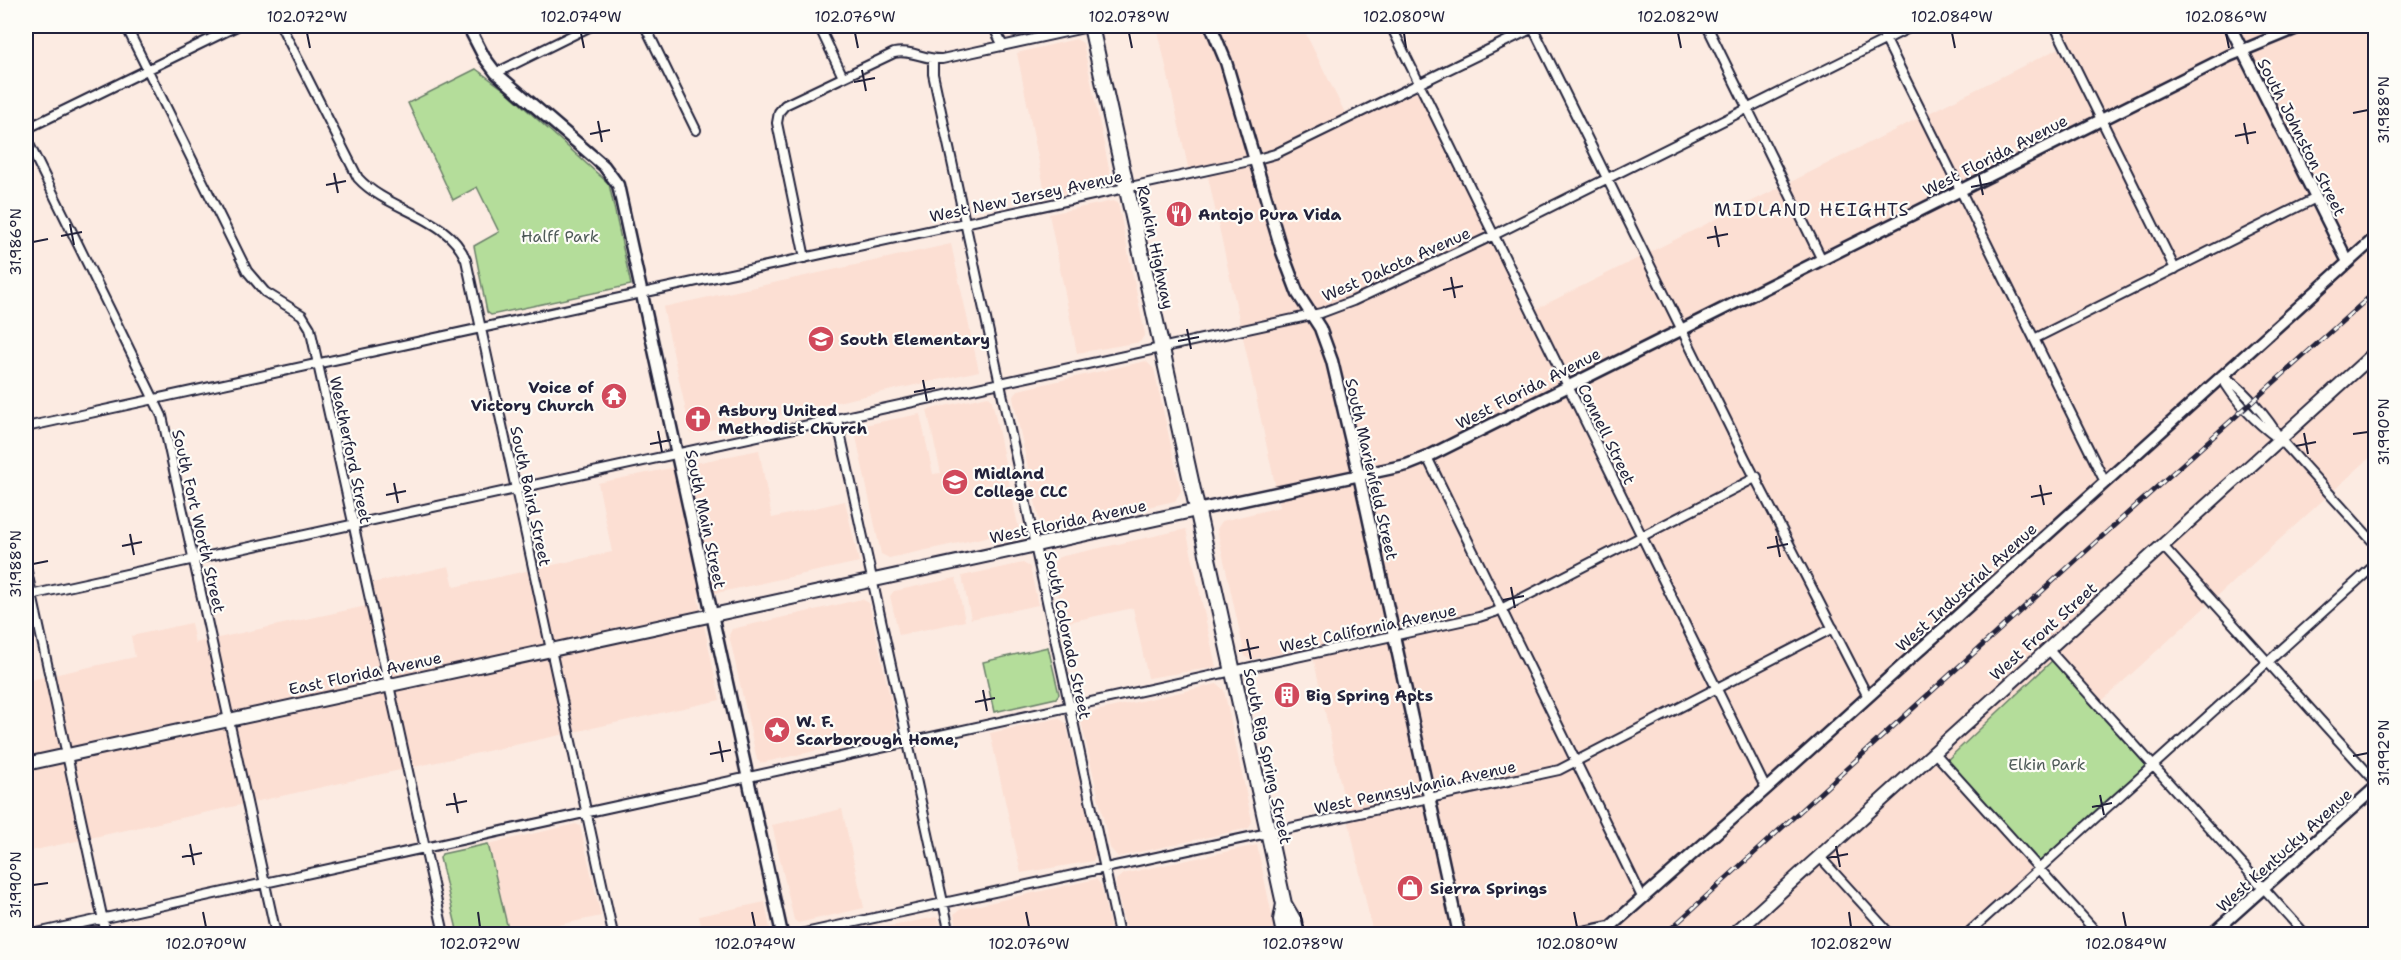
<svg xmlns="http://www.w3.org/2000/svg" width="2401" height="960" viewBox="0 0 2401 960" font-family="'Shantell Sans',sans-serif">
<rect width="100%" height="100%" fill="#fcebe2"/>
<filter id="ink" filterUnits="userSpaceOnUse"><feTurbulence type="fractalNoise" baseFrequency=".0167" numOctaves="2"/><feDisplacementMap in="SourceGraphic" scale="12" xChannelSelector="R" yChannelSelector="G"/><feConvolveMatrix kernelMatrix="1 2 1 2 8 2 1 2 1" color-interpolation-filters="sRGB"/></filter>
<g filter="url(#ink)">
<path fill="#fcdfd3" d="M1157,26H1302L1346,115L1417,81L1528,313L2065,45L2056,26H2375V453L1998,795L2039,870L1967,934H1373L1311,647L1250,660L1245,656L1217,529L1222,521L1280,507L1207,172L1190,176Z
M1076,39L1083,43L1111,178L1107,185L1046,197L1017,53Z
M1113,201L1118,203L1145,334L1140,342L1077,353L1049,214Z
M951,244L979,371L691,434L663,307Z
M1146,361L1154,369L1181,491L1175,501L1052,528L1039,520L1013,398L1018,390Z
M988,396L992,400L1019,530L889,558L881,554L854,427L920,414L933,474L941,473L927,410Z
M759,450L772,518L845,501L859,562L698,597L720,700L26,852V681L135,657L131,636L191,623L195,643L371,605L367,584L427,571L449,566L454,587L612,552L598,483Z
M1186,529L1216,667L1148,678L1133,608L1064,623L1052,564L1059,557Z
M1023,563L1030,567L1038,605L971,619L962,576Z
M956,578L965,621L899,635L890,596L894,591Z
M862,599L869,603L897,728L895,733L761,763L757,760L729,635L732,629Z
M1217,684L1224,690L1252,821L1249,828L1118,857L1110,848L1081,721L1087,713Z
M1058,718L1066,723L1096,853L1093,861L1021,873L990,733Z
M842,809L864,908L798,923L794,920L772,825Z
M576,824L580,826L601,916L535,930V934H510L488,844Z
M1257,845L1276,934H1127L1116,888V880L1123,874Z
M1096,879L1101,885L1112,934H959L954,914L961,909Z
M765,902L770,929L745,934H703L699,916Z
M936,917L940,922L943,934H851Z"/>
<path fill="#b4dd9a" stroke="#6b806a" stroke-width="1.5" d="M476,69L506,91L609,184L631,285L491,315L487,312L474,246L499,232L477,187L453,200L408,103Z
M1048,647L1059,694L1056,698L994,712L983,662Z
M2055,658L2153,766L2039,870L1944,763Z
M488,844L508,929L486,934H458L440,858L442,854Z"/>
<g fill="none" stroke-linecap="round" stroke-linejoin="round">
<defs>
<path id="street" d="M126,26L247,271L265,292L302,315L310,328L444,934
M281,26L358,178C389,212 448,215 466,260L613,934
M645,26L696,130
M819,26L843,77
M993,26L1003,46
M1391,26L1766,789
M1532,26L1745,458L1868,697
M1707,26L1822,260
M1879,26L2105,482
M2055,26L2175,269
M933,59V74L1119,934
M496,73L591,26
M26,129L237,26
M26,138L162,416L276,934
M805,258L777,123L779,112L785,105L894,53C910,49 925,60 942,59L1093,26
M2034,339L2316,198
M2221,376C2239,382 2271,422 2280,439L2376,545
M2221,376C2234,400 2256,423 2279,439
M837,419L950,934
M26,427L1254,160L1275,154L1533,28
M1427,457L1643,899
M2162,545L2376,782
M26,567L106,934
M26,596L1321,313L1353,301L1494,235L1913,26
M2048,649L2305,934
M1934,752L2098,934
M1819,856L1890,934
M32,934L1479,617L1495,612L1757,477
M800,934L1559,770L1833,628
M1967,934L2376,564"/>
<path id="secondary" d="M468,26L484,57L496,73L604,166L618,185L782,934
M1211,26L1226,62L1282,252L1298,294L1320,328L1332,361L1359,475L1459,934
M2230,26L2348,262
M1197,510L1407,465L1427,457L2229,56L2302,26
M1575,934L1610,927
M1602,934L1766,789L2376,237
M2212,934L2376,787"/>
<path id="primary" d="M26,764L1197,510
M1734,934L2376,352"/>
<path id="highway" d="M1091,26L1284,904L1294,921L1297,934
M1284,934L1281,920L1284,904"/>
</defs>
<use href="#street" stroke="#22223b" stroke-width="12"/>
<use href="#secondary" stroke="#22223b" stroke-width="15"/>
<use href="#primary" stroke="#22223b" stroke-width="16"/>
<use href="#highway" stroke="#22223b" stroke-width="18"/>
<use href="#street" stroke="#fdfcf7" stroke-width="8"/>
<use href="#secondary" stroke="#fdfcf7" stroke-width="10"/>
<use href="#primary" stroke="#fdfcf7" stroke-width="12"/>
<use href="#highway" stroke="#fdfcf7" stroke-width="14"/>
<defs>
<path id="rail" d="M1665,934L2119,521L2376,291"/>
</defs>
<use href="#rail" stroke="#22223b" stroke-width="5"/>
<use href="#rail" stroke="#fdfcf7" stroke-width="3" stroke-dasharray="9" stroke-linecap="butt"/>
</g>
</g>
<path fill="none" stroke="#22223b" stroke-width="2" d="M307,33L310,48M581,33L584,48M855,33L858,48M1129,33L1132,48M1404,33L1406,48M1678,33L1681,48M1952,33L1955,48M2226,33L2229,48M862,70L866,91M854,82L875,78M2353,113L2368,110M598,121L602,142M2244,123L2248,144M590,134L610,130M2235,136L2256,132M334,173L338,193M1979,175L1983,195M326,185L346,181M1971,187L1992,183M70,224L74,245M1715,226L1719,247M61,236L82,232M1707,238L1728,234M33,242L48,239M1451,277L1455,298M1443,290L1463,286M1187,329L1191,349M1178,341L1199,337M923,380L927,401M914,392L935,388M658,431L662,452M2304,433L2308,454M2353,434L2368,432M650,444L671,440M2296,446L2316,442M394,483L398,503M2040,485L2044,505M386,495L406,491M2031,497L2052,493M130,534L134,555M1776,536L1780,557M122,546L142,542M1767,548L1788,544M33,564L48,561M1511,587L1515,608M1503,600L1524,596M1247,639L1251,659M1239,651L1259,647M983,690L987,711M975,702L995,698M719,741L723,762M710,754L731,750M2353,756L2368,753M454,793L458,813M2100,795L2104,815M446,805L467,801M2092,807L2112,803M190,844L194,865M1836,846L1840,867M182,857L202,853M1827,858L1848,854M33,885L48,883M203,912L206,927M478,912L480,927M752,912L755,927M1026,912L1029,927M1300,912L1303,927M1574,912L1577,927M1849,912L1851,927M2123,912L2126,927"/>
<defs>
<symbol id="restaurant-disc" viewBox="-11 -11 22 22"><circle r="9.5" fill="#d1495b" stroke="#fdfcf7"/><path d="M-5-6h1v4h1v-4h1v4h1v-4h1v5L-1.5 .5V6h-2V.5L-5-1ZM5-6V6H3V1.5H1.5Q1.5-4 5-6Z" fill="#fff"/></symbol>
<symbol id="school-disc" viewBox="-11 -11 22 22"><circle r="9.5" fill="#d1495b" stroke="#fdfcf7"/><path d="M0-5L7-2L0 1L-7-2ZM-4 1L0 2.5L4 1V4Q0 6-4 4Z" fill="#fff"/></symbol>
<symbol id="temple-disc" viewBox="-11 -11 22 22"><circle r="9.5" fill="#d1495b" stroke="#fdfcf7"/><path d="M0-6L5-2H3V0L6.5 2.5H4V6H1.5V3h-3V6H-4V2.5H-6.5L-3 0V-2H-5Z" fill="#fff"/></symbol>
<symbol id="church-disc" viewBox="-11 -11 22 22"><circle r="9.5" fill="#d1495b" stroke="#fdfcf7"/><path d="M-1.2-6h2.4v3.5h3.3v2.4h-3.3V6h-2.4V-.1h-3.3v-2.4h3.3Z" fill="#fff"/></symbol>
<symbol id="university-disc" viewBox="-11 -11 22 22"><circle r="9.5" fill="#d1495b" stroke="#fdfcf7"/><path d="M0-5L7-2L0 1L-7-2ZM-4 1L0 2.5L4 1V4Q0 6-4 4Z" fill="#fff"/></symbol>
<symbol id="building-disc" viewBox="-11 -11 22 22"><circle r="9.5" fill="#d1495b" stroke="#fdfcf7"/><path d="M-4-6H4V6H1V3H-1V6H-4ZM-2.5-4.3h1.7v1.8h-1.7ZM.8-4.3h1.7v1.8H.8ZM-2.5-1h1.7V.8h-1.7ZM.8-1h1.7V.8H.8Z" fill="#fff"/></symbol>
<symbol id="sight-disc" viewBox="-11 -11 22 22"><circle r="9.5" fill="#d1495b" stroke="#fdfcf7"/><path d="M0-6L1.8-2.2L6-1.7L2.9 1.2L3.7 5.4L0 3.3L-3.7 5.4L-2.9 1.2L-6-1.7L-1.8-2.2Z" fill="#fff"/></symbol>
<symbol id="shop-disc" viewBox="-11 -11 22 22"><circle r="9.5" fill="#d1495b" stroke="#fdfcf7"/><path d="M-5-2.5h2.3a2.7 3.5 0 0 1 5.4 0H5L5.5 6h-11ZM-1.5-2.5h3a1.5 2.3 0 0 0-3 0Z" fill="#fff"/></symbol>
</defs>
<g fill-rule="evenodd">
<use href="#restaurant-disc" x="1164" y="199" width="30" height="30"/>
<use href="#school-disc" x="806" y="324" width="30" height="30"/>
<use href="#temple-disc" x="599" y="381" width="30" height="30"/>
<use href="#church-disc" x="683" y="404" width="30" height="30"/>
<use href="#university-disc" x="940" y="467" width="30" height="30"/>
<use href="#building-disc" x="1272" y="680" width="30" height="30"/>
<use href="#sight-disc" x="762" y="715" width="30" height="30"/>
<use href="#shop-disc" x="1395" y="873" width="30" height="30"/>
</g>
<g text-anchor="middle" stroke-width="4.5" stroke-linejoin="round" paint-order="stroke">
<g font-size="16" fill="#22223b" stroke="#fdfcf7">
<text transform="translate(2302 137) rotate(63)" y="6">South Johnston Street</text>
<text transform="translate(1995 155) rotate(-27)" y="6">West Florida Avenue</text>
<text transform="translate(1026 196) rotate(-12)" y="6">West New Jersey Avenue</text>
<text transform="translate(1156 247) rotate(78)" y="6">Rankin Highway</text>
<text transform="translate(1396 264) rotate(-24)" y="6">West Dakota Avenue</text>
<text transform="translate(1528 388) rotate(-27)" y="6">West Florida Avenue</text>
<text transform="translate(1607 434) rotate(64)" y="6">Connell Street</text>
<text transform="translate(351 450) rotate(78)" y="6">Weatherford Street</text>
<text transform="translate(1372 469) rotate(77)" y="6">South Marienfeld Street</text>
<text transform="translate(531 496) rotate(78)" y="6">South Baird Street</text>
<text transform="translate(706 519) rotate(78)" y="6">South Main Street</text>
<text transform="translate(199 521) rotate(77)" y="6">South Fort Worth Street</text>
<text transform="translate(1068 521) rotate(-12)" y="6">West Florida Avenue</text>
<text transform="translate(1966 587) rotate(-42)" y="6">West Industrial Avenue</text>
<text transform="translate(1368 628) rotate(-12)" y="6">West California Avenue</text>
<text transform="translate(2043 631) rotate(-42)" y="6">West Front Street</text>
<text transform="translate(1068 635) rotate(78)" y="6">South Colorado Street</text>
<text transform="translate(365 673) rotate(-12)" y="6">East Florida Avenue</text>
<text transform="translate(1268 756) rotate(78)" y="6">South Big Spring Street</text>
<text transform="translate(1415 787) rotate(-12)" y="6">West Pennsylvania Avenue</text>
<text transform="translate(2284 850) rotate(-42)" y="6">West Kentucky Avenue</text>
</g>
<g font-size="16" font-weight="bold" fill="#22223b" stroke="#fdfcf7" text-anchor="start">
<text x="1198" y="220">Antojo Pura Vida</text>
<text x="840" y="345">South Elementary</text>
<text x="594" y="393" text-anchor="end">Voice of<tspan x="594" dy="18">Victory Church</tspan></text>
<text x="718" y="416">Asbury United<tspan x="718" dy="18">Methodist Church</tspan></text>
<text x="974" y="479">Midland<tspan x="974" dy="18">College CLC</tspan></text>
<text x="1306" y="701">Big Spring Apts</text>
<text x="796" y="727">W. F.<tspan x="796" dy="18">Scarborough Home,</tspan></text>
<text x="1430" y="894">Sierra Springs</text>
</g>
<g font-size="16" fill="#4e5a58" stroke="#fdfcf7">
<text x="560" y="242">Halff Park</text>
<text x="2047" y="770">Elkin Park</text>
</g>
<g font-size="18" letter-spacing="1.5" fill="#22223b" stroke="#fdfcf7">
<text x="1812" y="216">MIDLAND HEIGHTS</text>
</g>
</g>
<rect width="2401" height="960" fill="none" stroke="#fdfcf7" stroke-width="66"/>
<rect x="33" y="33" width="2335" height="894" fill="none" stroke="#22223b" stroke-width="2"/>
<g font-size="15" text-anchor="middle" fill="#22223b">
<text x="307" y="22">102.072°W</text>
<text x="581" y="22">102.074°W</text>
<text x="855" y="22">102.076°W</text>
<text x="1129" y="22">102.078°W</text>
<text x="1404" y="22">102.080°W</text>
<text x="1678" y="22">102.082°W</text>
<text x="1952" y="22">102.084°W</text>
<text x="2226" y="22">102.086°W</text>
<text transform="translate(2384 110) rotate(-90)" y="5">31.988°N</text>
<text transform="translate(16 242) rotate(-90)" y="5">31.986°N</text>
<text transform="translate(2384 432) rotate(-90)" y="5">31.990°N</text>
<text transform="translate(16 564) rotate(-90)" y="5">31.988°N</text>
<text transform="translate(2384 753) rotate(-90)" y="5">31.992°N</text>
<text transform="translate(16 885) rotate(-90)" y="5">31.990°N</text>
<text x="206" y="949">102.070°W</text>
<text x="480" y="949">102.072°W</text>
<text x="755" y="949">102.074°W</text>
<text x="1029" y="949">102.076°W</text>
<text x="1303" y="949">102.078°W</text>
<text x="1577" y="949">102.080°W</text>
<text x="1851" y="949">102.082°W</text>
<text x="2126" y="949">102.084°W</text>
</g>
</svg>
